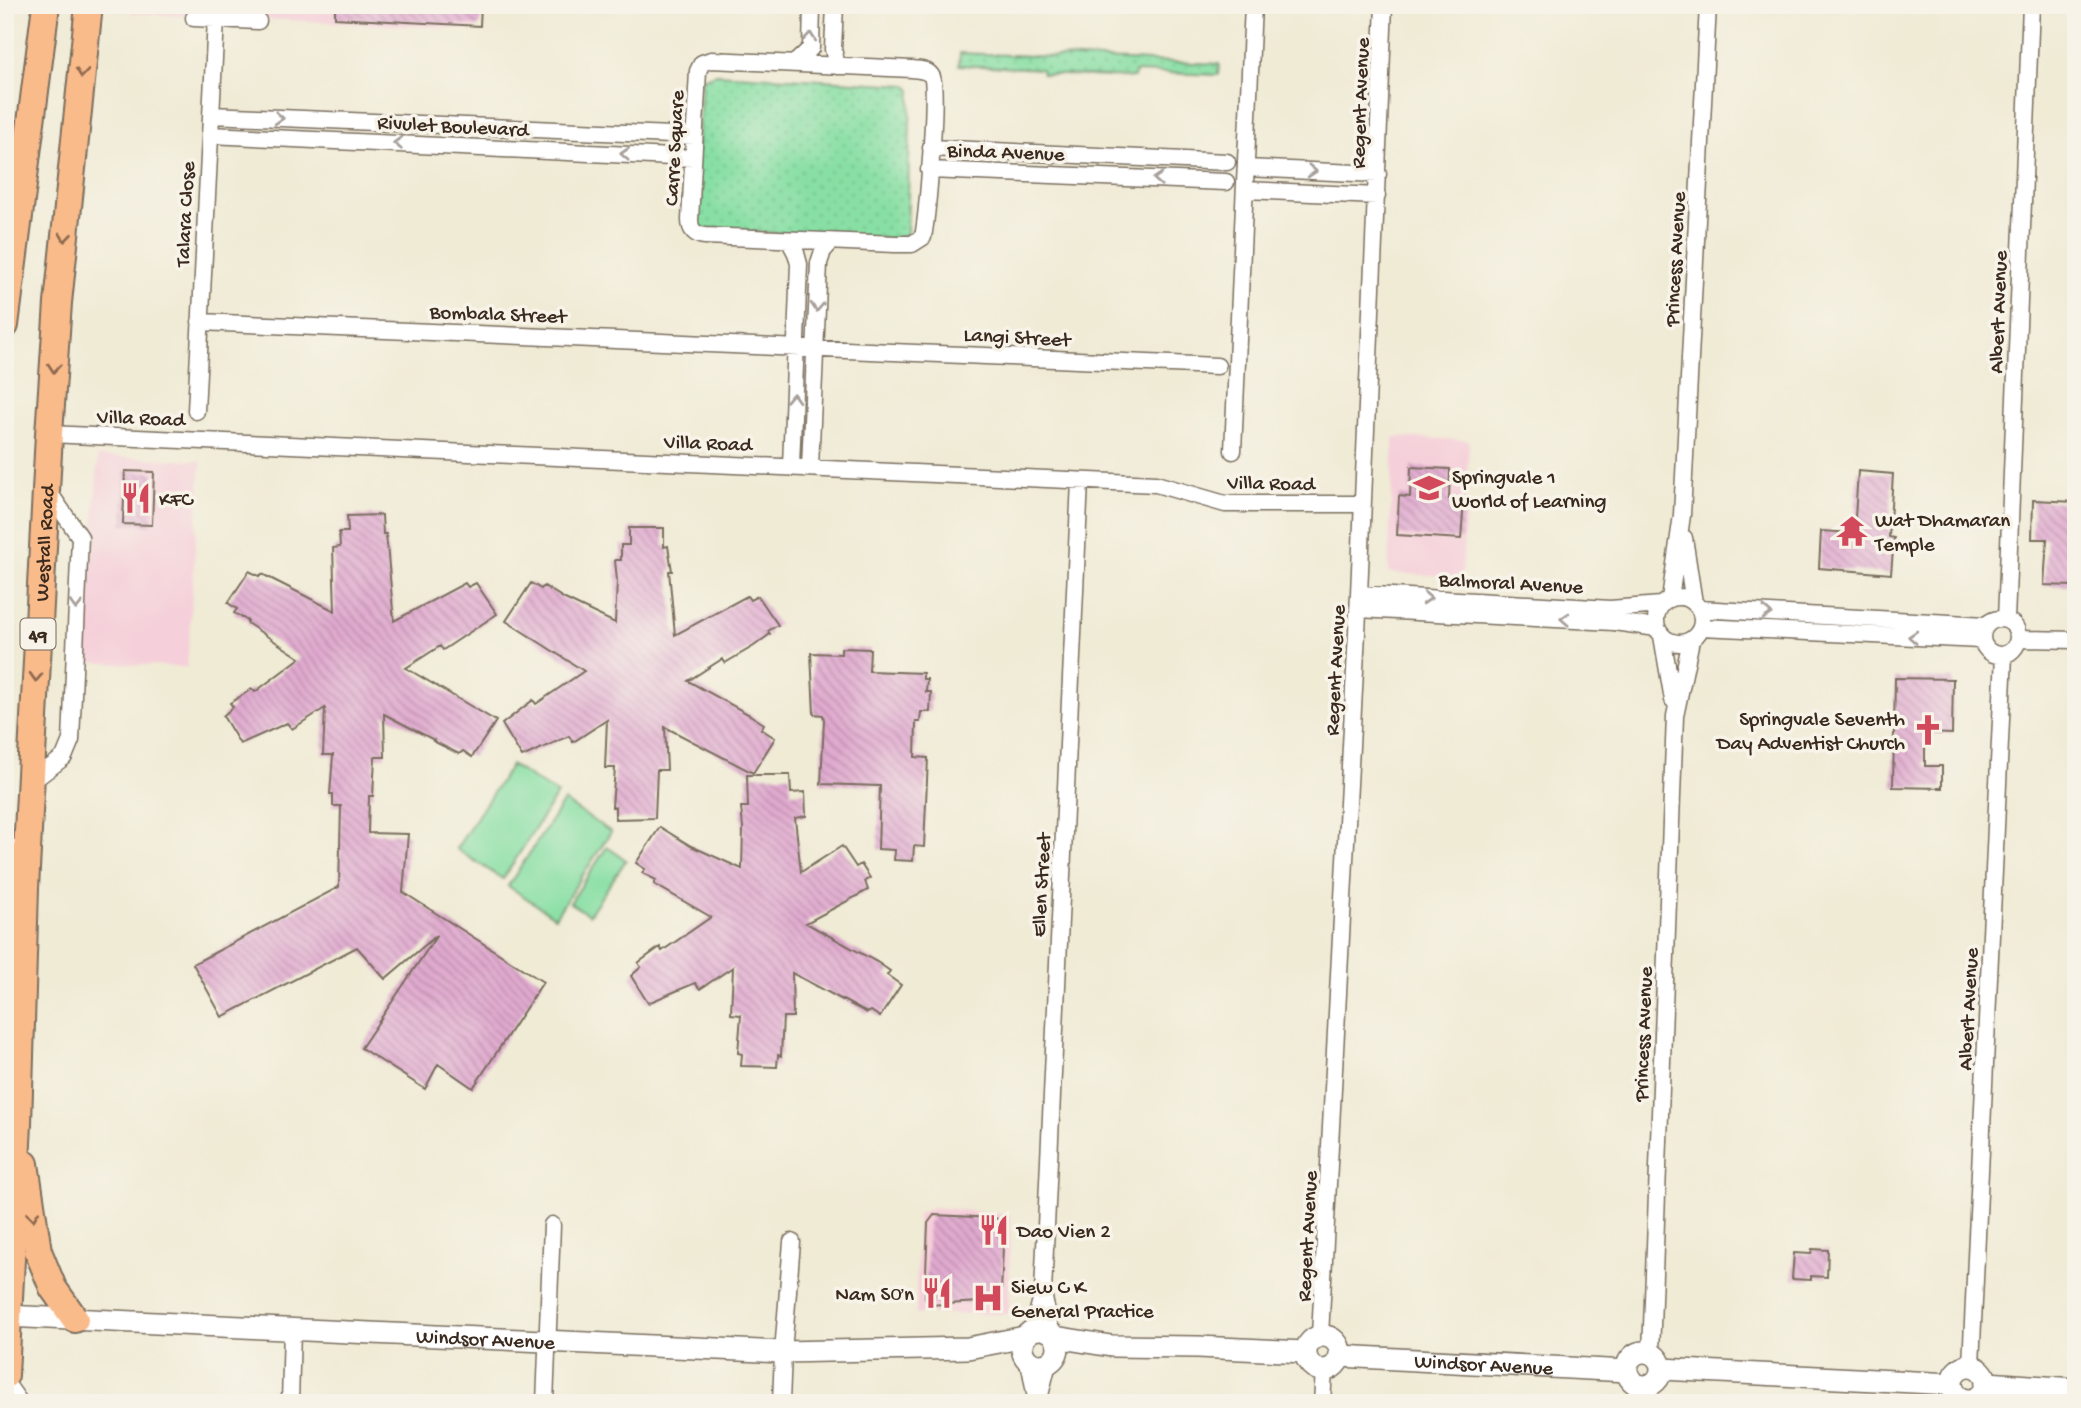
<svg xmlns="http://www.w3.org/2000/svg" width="2081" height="1408" viewBox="0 0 2081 1408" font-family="'Gochi Hand',sans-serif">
<defs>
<pattern id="grass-dots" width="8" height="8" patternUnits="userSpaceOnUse" patternTransform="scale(1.75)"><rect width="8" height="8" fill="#88dfa4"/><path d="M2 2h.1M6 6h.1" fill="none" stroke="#76c08d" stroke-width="1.8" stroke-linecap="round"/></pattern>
<pattern id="building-back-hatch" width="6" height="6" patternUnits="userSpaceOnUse" patternTransform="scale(1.75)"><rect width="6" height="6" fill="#e1aad0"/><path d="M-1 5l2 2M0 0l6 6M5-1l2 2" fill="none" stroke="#b88ba8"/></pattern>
</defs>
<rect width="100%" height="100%" fill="#f7f3e8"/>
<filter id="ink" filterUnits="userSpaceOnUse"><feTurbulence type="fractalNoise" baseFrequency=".0143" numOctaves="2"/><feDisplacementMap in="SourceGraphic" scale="14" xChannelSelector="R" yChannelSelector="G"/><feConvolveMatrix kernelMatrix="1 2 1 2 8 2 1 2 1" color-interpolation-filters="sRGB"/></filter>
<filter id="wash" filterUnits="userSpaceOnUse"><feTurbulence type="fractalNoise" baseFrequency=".00686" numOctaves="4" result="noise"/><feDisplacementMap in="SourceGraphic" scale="28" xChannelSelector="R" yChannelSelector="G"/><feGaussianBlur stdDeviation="1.57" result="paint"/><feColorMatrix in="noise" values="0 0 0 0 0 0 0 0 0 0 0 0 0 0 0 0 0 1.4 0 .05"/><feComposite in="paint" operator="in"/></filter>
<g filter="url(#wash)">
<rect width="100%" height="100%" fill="#f0ebd5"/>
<path fill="#f5cfd9" d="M132,5H481L480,26L475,29L132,13Z
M1394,437L1469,440L1462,577L1388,573Z
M98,456L201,461L187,667L85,662Z
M933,1207L1010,1215L1009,1314H916L918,1214Z"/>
<path fill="url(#grass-dots)" stroke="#628461" stroke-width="2" d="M960,53L1219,64L1218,75L1135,72L1134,78L1042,74L1041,69L959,65Z
M716,74L907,85L911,90L907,234L897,239L701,229L693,220L702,79Z"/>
<path fill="#88dfa4" stroke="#628461" stroke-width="2" d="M511,765L557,794L503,879L456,849Z
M564,801L611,832L555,917L508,886Z
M607,847L626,860L589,915L570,903Z"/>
<g id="blocks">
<path fill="url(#building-back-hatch)" d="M335,5H481L480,26L335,18Z
M1411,467L1450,469L1449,499L1464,500L1461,539L1397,535L1399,496L1410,497Z
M125,471L154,472L152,525L123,524Z
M1858,471L1893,474L1889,537L1894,538L1891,574L1819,568L1821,531L1854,533Z
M2033,500L2076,502V579H2072V586L2044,585L2047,539H2032Z
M382,515L383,534H386L394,621L465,583L468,587L476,583L497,614L443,650L440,646L406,668L496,721L472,757L463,751L459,754L433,741L434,740L384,714L385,757H375L373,796H369L368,833L408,834L403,892L543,982L473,1088L438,1064L425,1089L361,1048L437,935L385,979L357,947L222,1017L193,964L339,887L341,806H333V794H330L333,755H323L325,708L292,729L287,723L240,744L223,716L233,707L230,703L252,689L255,692L300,658L247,623L248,621L234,613L237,609L228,603L249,571L259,576L262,574L335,611L333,548L340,547L339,532H348L347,516Z
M629,528H664V547L668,546L672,571H669L675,635L747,596L750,600L758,596L778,625L768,631L770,634L754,646L725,663L722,659L688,681L750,715L764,724L761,729L775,738L753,773L665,727L667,770H657L655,818L615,819V807H612L615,768H605L607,720L573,742L569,736L522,757L502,724L533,700L536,704L584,671L506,621L531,583L541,589L544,586L565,599L615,623L617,581L615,560H621V545H629Z
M841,648L870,649L869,671L923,673V679H927L926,692H931L930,712H921L920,722H916L915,757L928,758L924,847L914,846L913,861L894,860L895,850L878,849L880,786L821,784L824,720L823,715L814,714L811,653L841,654Z
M1895,678L1953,679L1952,734L1925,733V766H1942V788L1893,787Z
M747,775H790L791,793L805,792L806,816L795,818L801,872L842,846L856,867L861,864L870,878L865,881L868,890L806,923L877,962L890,971L887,975L901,985L880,1017L871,1011L867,1013L792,973L793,1017H783L781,1056L778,1055L777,1067L741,1066L742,1054L738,1053L741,1015L731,1014L733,967L700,989L695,983L648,1003L631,976L641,967L638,963L660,947L662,951L711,917L654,884L656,880L642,873L645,869L636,863L660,827L691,846L742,869L743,828L741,807H748Z
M934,1215L995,1218L1004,1223L1001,1294L998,1301L928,1305L925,1297L928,1223Z
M1812,1249L1828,1250L1827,1277L1811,1276V1280L1792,1279L1794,1253L1811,1254Z"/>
</g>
</g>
<g filter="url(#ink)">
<use href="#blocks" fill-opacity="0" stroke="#7a6e5e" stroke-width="2"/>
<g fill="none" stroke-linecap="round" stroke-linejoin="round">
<defs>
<path id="minor" d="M835,5L833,49L837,66
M194,18L258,21
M711,60L912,69C919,70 928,69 932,77C938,89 927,218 923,237L912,244H895L705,236C695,235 690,230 690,220L698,71L702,63Z
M795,63L811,48L812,5
M211,115L694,136
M210,135L693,158
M931,148L1227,162
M5,155L31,135
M1246,168L1378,174
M929,170L1226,182
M1245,190L1377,196
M789,240L796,253L799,264L791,466
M200,322L1217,366
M196,411L216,19
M49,434L1156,484L1225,504H1362
M1233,451L1253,5
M810,467L819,263L823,251L831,242
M1684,538L1694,603
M1359,594L1610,609L1661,605
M1656 620a23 23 0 1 1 46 0a23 23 0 1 1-46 0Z
M1670,599L1682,515L1708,5
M1358,609L1614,622L1657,628
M1699,609L1986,625
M1982 637a18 18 0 1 1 36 0a18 18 0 1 1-36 0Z
M2006,620L2031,5
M1701,627L1981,640
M1662,636L1673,700
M2018,639L2076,640
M31,782L64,757L71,740L80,537L46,488
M5,848H28
M1044,1298L1051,1333
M1033,1330L1043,1292L1080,481
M1320,1336L1359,594L1384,5
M1651,1353L1675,716L1691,640
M1029,1361L1037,1403
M1971,1365L2004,655
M5,1382L20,1403
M1039,1399L1048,1363
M290,1403L292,1329
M545,1403L552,1225
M781,1403L783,1352L792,1242
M1322,1403L1324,1370
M1648,1403L1649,1386
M1968,1403V1400"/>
<g id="tertiary">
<path id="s1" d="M5,1316L783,1352L968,1348L1025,1337"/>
<circle cx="1040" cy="1347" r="18"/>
<circle cx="1323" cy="1353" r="17"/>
<path d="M1055,1337L1111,1346L1198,1347L1305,1352"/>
<circle cx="1644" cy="1369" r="17"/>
<path id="s2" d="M1340,1356L1627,1371"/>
<circle cx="1969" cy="1383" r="17"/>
<path d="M1662,1369L1952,1384"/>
<path d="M1987,1383L2076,1389"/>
</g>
<g id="primary">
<path d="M5,325L46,5"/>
<path d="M25,1164L38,1251L53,1288L75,1319"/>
<path id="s3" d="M5,1375L18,1124L25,888L49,434L58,303L89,5"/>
</g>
</defs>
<use href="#minor" stroke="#7a6e5e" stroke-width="19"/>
<use href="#tertiary" stroke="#7a6e5e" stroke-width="24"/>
<use href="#primary" stroke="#7a6e5e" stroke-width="30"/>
<use href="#minor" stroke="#fff" stroke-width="16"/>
<use href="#tertiary" stroke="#fff" stroke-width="21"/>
<use href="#primary" stroke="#fabb8b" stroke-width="26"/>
</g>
<defs><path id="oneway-chevron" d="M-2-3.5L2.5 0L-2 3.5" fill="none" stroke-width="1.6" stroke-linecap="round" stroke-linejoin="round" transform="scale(1.75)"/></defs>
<g stroke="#a79f9a">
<use href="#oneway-chevron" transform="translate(810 37) rotate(-84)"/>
<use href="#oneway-chevron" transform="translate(279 118) rotate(3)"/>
<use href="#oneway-chevron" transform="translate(398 143) rotate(-178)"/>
<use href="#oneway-chevron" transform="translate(625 154) rotate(-177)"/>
<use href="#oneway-chevron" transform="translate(1312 171) rotate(3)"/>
<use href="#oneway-chevron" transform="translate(1158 179) rotate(-177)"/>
<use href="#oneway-chevron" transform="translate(817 307) rotate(93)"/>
<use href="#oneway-chevron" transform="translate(793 398) rotate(-88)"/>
<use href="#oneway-chevron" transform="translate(1427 598) rotate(3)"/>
<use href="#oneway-chevron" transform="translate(76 605) rotate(92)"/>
<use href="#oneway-chevron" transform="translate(1767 613) rotate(3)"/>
<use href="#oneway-chevron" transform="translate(1565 619) rotate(-177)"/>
<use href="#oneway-chevron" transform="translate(1913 637) rotate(-177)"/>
</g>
<g stroke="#916b4f">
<use href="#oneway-chevron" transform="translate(82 73) rotate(96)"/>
<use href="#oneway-chevron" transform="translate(65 237) rotate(96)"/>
<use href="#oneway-chevron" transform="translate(54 368) rotate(94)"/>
<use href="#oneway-chevron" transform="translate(36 677) rotate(93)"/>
<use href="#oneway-chevron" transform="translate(33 1216) rotate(83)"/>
</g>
</g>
<defs>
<symbol id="school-bare" viewBox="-9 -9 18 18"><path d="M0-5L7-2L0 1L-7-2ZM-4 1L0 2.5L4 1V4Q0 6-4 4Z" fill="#d1495b" stroke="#f7f3e8" stroke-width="2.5" paint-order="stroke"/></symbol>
<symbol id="restaurant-bare" viewBox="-9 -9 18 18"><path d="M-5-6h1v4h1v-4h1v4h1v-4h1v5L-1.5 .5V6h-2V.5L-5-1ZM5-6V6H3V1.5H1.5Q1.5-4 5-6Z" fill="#d1495b" stroke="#f7f3e8" stroke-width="2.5" paint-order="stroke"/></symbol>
<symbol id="temple-bare" viewBox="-9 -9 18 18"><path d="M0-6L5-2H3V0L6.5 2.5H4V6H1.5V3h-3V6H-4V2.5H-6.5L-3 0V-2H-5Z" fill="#d1495b" stroke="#f7f3e8" stroke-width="2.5" paint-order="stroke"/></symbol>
<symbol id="church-bare" viewBox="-9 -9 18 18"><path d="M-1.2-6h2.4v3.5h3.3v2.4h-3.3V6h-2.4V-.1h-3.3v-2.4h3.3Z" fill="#d1495b" stroke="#f7f3e8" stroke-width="2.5" paint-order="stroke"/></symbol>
<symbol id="hospital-bare" viewBox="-9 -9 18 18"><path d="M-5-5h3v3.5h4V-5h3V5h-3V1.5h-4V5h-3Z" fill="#d1495b" stroke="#f7f3e8" stroke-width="2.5" paint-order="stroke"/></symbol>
</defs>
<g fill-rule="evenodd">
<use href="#school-bare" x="1407" y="466" width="44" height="44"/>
<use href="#restaurant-bare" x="114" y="476" width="44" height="44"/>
<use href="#temple-bare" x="1830" y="509" width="44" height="44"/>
<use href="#church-bare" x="1906" y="708" width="44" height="44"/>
<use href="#restaurant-bare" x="972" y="1208" width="44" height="44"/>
<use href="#restaurant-bare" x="915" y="1271" width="44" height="44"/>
<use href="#hospital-bare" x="966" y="1276" width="44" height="44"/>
</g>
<g text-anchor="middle" stroke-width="7" stroke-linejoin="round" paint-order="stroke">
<rect fill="#f7f3e8" stroke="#73665b" stroke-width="2" x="20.5" y="618.5" width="35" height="31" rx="5"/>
<g font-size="19" font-weight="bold" fill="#3b2a1e">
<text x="38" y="641">49</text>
</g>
<g font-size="21" fill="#3b2a1e" stroke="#f7f3e8">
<text transform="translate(1359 103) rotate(-88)" y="7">Regent Avenue</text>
<text transform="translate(453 125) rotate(3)" y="7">Rivulet Boulevard</text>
<text transform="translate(673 148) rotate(-87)" y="7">Carre Square</text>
<text transform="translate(1006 151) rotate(2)" y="7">Binda Avenue</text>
<text transform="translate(184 214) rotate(-87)" y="7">Talara Close</text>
<text transform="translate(1674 259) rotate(-87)" y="7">Princess Avenue</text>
<text transform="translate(1997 312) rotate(-88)" y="7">Albert Avenue</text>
<text transform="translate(498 313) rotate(2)" y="7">Bombala Street</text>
<text transform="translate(1017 336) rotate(3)" y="7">Langi Street</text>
<text transform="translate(141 417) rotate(2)" y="7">Villa Road</text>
<text transform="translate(708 442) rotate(2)" y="7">Villa Road</text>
<text transform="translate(1271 482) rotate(1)" y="7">Villa Road</text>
<text dy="7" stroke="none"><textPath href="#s3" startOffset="833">Westall Road</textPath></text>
<text transform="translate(1511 582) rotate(3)" y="7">Balmoral Avenue</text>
<text transform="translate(1334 670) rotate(-87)" y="7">Regent Avenue</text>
<text transform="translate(1040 885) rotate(-87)" y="7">Ellen Street</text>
<text transform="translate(1967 1009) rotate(-87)" y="7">Albert Avenue</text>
<text transform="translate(1642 1034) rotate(-88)" y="7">Princess Avenue</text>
<text transform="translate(1306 1236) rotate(-87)" y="7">Regent Avenue</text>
<text dy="7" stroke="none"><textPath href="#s1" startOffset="481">Windsor Avenue</textPath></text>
<text dy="7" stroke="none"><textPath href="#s2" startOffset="144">Windsor Avenue</textPath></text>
</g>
<g font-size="21" fill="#3b2a1e" stroke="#f7f3e8" text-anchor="start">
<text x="1452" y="483">Springvale 1<tspan x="1452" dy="24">World of Learning</tspan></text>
<text x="159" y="505">KFC</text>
<text x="1875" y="526">Wat Dhamaran<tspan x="1875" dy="24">Temple</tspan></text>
<text x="1905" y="725" text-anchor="end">Springvale Seventh<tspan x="1905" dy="24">Day Adventist Church</tspan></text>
<text x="1017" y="1237">Dao Vien 2</text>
<text x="1011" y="1293">Siew C K<tspan x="1011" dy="24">General Practice</tspan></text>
<text x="914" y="1300" text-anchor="end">Nam Sơn</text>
</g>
</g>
<rect width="2081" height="1408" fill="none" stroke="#f7f3e8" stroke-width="28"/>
</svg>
